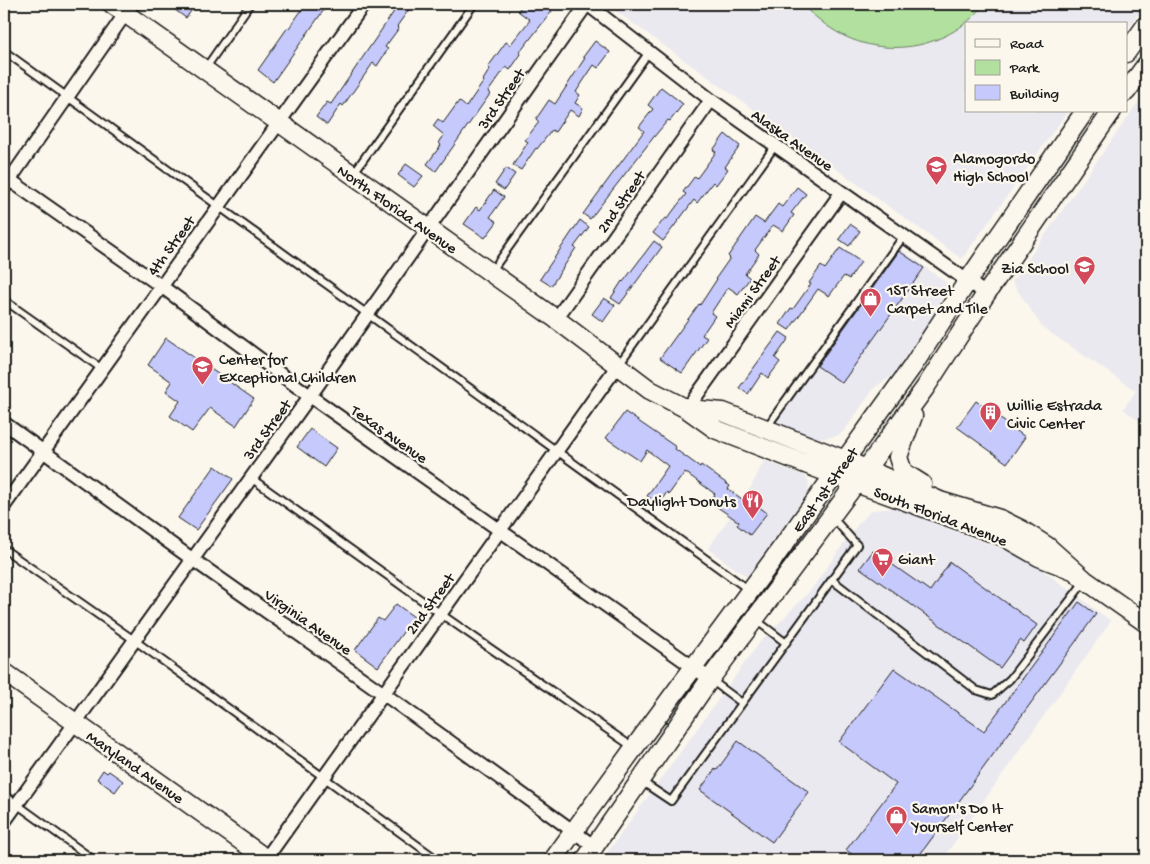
<svg xmlns="http://www.w3.org/2000/svg" width="1150" height="864" viewBox="0 0 1150 864" font-family="'Gochi Hand',sans-serif">
<rect width="100%" height="100%" fill="#fbf7ec"/>
<filter id="ink" filterUnits="userSpaceOnUse"><feTurbulence type="fractalNoise" baseFrequency=".02" numOctaves="2"/><feDisplacementMap in="SourceGraphic" scale="10" xChannelSelector="R" yChannelSelector="G"/><feConvolveMatrix kernelMatrix="1 2 1 2 8 2 1 2 1" color-interpolation-filters="sRGB"/></filter>
<g filter="url(#ink)">
<path fill="#ebe9f0" d="M606,4H1146L1126,31V24H966V111H1068L962,259Z
M1146,91V426L1123,409L1136,391L1042,327L1012,282Z
M898,247L950,285L926,327L893,375L875,387L844,431L837,436L810,440L775,424Z
M764,461L804,475L809,482L808,492L747,577L708,549L752,485Z
M895,508L1006,550L1040,568L1111,621L942,860H602L760,642L810,591L858,524L872,510Z"/>
<path fill="#b1e09f" stroke="#667e5e" d="M802,4H985C945,54 872,62 822,22C815,16 807,11 802,4Z"/>
<path fill="#c5c9fb" stroke="#1c1c1c" d="M167,4H196L186,18Z
M306,4H328L273,82L258,70L288,27L289,28Z
M399,4H413L397,26L399,28L385,47L388,49L377,66L373,63L343,106L341,104L327,125L316,117L327,102L331,104Z
M523,4H542L552,11L520,52L521,54L510,70L506,67L488,92L490,94L436,171L427,164L441,145L439,143L444,135L433,126L438,119L443,123L459,101L466,107L484,81L483,80L490,69L488,67L506,42L510,45L530,20L518,11Z
M595,41L610,52L598,68L594,65L576,92L580,95L575,103L583,108L579,116L570,110L555,132L552,130L537,149L536,148L521,170L513,165L528,142L525,140L539,122L536,119L549,100L555,104L585,58L583,57Z
M661,87L683,104L670,121L668,120L653,138L590,219L583,214L644,131L639,127L653,109L648,105Z
M725,134L740,146L725,167L728,169L716,185L713,182L697,203L694,200L663,241L653,233L665,218L667,219L686,194L683,192L695,176L697,178L716,152L713,150Z
M406,164L423,176L414,187L398,175Z
M506,168L515,174L504,190L495,184Z
M797,187L806,194L791,213L794,215L783,231L773,225L755,250L759,254L745,274L750,278L738,294L728,287L711,313L715,316L702,335L707,338L682,373L660,358L699,304L700,305L717,279L716,278L730,258L728,256L755,217L764,223L778,204L782,207Z
M494,190L504,197L490,217L497,222L485,238L464,224L476,207L480,210Z
M580,220L589,227L574,247L576,248L551,286L540,279Z
M850,224L860,231L849,246L839,239Z
M654,241L662,247L620,304L611,298L622,281L623,282Z
M840,248L861,262L849,279L844,276L829,296L818,289L789,330L780,324L791,308L793,309L811,284L809,283L821,266L825,269Z
M899,251L924,268L842,383L817,366Z
M604,298L615,305L603,322L592,314Z
M780,332L789,338L775,358L780,362L768,378L762,373L748,394L739,388Z
M166,338L254,399L236,426L210,408L192,432L170,416L180,401L166,391L172,382L148,365Z
M976,401L1025,437L1007,463L957,427Z
M625,412L676,447L675,449L700,467L701,465L730,486L728,489L752,506L754,503L767,513L750,535L737,525L739,522L710,502L715,494L685,472L669,494L667,492L659,504L647,496L668,466L647,450L640,461L606,438Z
M310,429L337,448L324,467L297,447Z
M215,466L233,479L196,530L178,518Z
M873,551L930,591L950,562L1037,625L1024,643L1020,640L1000,668L860,568Z
M1079,602L1096,614L916,860H860L846,850L896,784L839,742L894,668L984,731Z
M396,604L414,617L378,667L355,650L378,618L383,621Z
M738,741L809,792L772,842L700,790L715,769L717,770Z
M103,770L107,773L109,771L123,781L115,792L97,779Z"/>
<g fill="none" stroke-linecap="round" stroke-linejoin="round">
<defs>
<path id="lane" d="M4,51L749,590
M205,69L250,4
M353,174L474,4
M491,272L649,52
M4,300L102,369
M619,364L775,146
M766,428L903,237
M251,478L441,614L634,748
M4,549L134,640L438,860
M832,580L976,690L992,695L1010,679L1084,582
M756,620L786,643
M711,680L742,703
M641,781L671,801L857,545L832,517
M4,795L94,860"/>
<path id="street" d="M587,4L711,100L986,294
M4,176L161,286L310,396L710,679
M4,188L132,4
M556,319L711,100
M687,409L841,193
M4,423L192,559L384,694L595,847
M4,506L364,4
M4,822L310,396L587,4
M265,860L618,365"/>
<path id="secondary" d="M112,4L556,319L650,390L687,409L715,429L834,475L1004,537L1039,557L1073,570
M1126,53L1146,25
M1126,92L1146,65
M687,409L723,412L845,460L940,501L1000,519L1022,530L1047,546L1085,580L1146,623
M913,416L898,457L903,472L922,484
M4,672L268,860
M553,860L634,748L772,561L912,367L967,282L1085,111
M585,860L710,679L856,483L925,388L986,294L1112,111"/>
</defs>
<use href="#lane" stroke="#1c1c1c" stroke-width="10"/>
<use href="#street" stroke="#1c1c1c" stroke-width="16"/>
<use href="#secondary" stroke="#1c1c1c" stroke-width="21"/>
<use href="#lane" stroke="#fbf7ec" stroke-width="6"/>
<use href="#street" stroke="#fbf7ec" stroke-width="12"/>
<use href="#secondary" stroke="#fbf7ec" stroke-width="18"/>
</g>
</g>
<defs>
<symbol id="school-pin" viewBox="-11 -11 22 30"><path d="M0 17L-7.5 6A9.5 9.5 0 1 1 7.5 6Z" fill="#d1495b" stroke="#fbf7ec"/><path d="M0-5L7-2L0 1L-7-2ZM-4 1L0 2.5L4 1V4Q0 6-4 4Z" fill="#fff"/></symbol>
<symbol id="shop-pin" viewBox="-11 -11 22 30"><path d="M0 17L-7.5 6A9.5 9.5 0 1 1 7.5 6Z" fill="#d1495b" stroke="#fbf7ec"/><path d="M-5-2.5h2.3a2.7 3.5 0 0 1 5.4 0H5L5.5 6h-11ZM-1.5-2.5h3a1.5 2.3 0 0 0-3 0Z" fill="#fff"/></symbol>
<symbol id="building-pin" viewBox="-11 -11 22 30"><path d="M0 17L-7.5 6A9.5 9.5 0 1 1 7.5 6Z" fill="#d1495b" stroke="#fbf7ec"/><path d="M-4-6H4V6H1V3H-1V6H-4ZM-2.5-4.3h1.7v1.8h-1.7ZM.8-4.3h1.7v1.8H.8ZM-2.5-1h1.7V.8h-1.7ZM.8-1h1.7V.8H.8Z" fill="#fff"/></symbol>
<symbol id="restaurant-pin" viewBox="-11 -11 22 30"><path d="M0 17L-7.5 6A9.5 9.5 0 1 1 7.5 6Z" fill="#d1495b" stroke="#fbf7ec"/><path d="M-5-6h1v4h1v-4h1v4h1v-4h1v5L-1.5 .5V6h-2V.5L-5-1ZM5-6V6H3V1.5H1.5Q1.5-4 5-6Z" fill="#fff"/></symbol>
<symbol id="supermarket-pin" viewBox="-11 -11 22 30"><path d="M0 17L-7.5 6A9.5 9.5 0 1 1 7.5 6Z" fill="#d1495b" stroke="#fbf7ec"/><path d="M-6-5.5h2.5l.6 2H6L4.5 2H-2.5L-4.4-4H-6ZM-1.5 3.2a1.3 1.3 0 1 0 .1 0ZM3 3.2a1.3 1.3 0 1 0 .1 0Z" fill="#fff"/></symbol>
</defs>
<g fill-rule="evenodd">
<use href="#school-pin" x="924" y="154" width="25" height="34"/>
<use href="#school-pin" x="1072" y="254" width="25" height="34"/>
<use href="#shop-pin" x="858" y="286" width="25" height="34"/>
<use href="#school-pin" x="190" y="354" width="25" height="34"/>
<use href="#building-pin" x="978" y="400" width="25" height="34"/>
<use href="#restaurant-pin" x="740" y="488" width="25" height="34"/>
<use href="#supermarket-pin" x="870" y="546" width="25" height="34"/>
<use href="#shop-pin" x="884" y="804" width="25" height="34"/>
</g>
<g text-anchor="middle" stroke-width="4.5" stroke-linejoin="round" paint-order="stroke">
<g font-size="16" fill="#1c1c1c" stroke="#fbf7ec">
<text transform="translate(500 98) rotate(-55)" y="6">3rd Street</text>
<text transform="translate(793 139) rotate(35)" y="6">Alaska Avenue</text>
<text transform="translate(620 201) rotate(-55)" y="6">2nd Street</text>
<text transform="translate(398 208) rotate(35)" y="6">North Florida Avenue</text>
<text transform="translate(170 245) rotate(-54)" y="6">4th Street</text>
<text transform="translate(751 291) rotate(-54)" y="6">Miami Street</text>
<text transform="translate(266 429) rotate(-54)" y="6">3rd Street</text>
<text transform="translate(390 433) rotate(35)" y="6">Texas Avenue</text>
<text transform="translate(824 489) rotate(-54)" y="6">East 1st Street</text>
<text transform="translate(941 515) rotate(21)" y="6">South Florida Avenue</text>
<text transform="translate(429 603) rotate(-54)" y="6">2nd Street</text>
<text transform="translate(309 621) rotate(35)" y="6">Virginia Avenue</text>
<text transform="translate(136 766) rotate(35)" y="6">Maryland Avenue</text>
</g>
<g font-size="16" fill="#1c1c1c" stroke="#fbf7ec" text-anchor="start">
<text x="953" y="163">Alamogordo<tspan x="953" dy="18">High School</tspan></text>
<text x="1069" y="273" text-anchor="end">Zia School</text>
<text x="887" y="295">1ST Street<tspan x="887" dy="18">Carpet and Tile</tspan></text>
<text x="219" y="364">Center for<tspan x="219" dy="18">Exceptional Children</tspan></text>
<text x="1007" y="410">Willie Estrada<tspan x="1007" dy="18">Civic Center</tspan></text>
<text x="736" y="506" text-anchor="end">Daylight Donuts</text>
<text x="898" y="564">Giant</text>
<text x="912" y="813">Samon's Do It<tspan x="912" dy="18">Yourself Center</tspan></text>
</g>
</g>
<rect width="1150" height="864" fill="none" stroke="#fbf7ec" stroke-width="20"/>
<rect x="10" y="10" width="1130" height="844" fill="none" stroke="#1c1c1c" stroke-width="2" filter="url(#ink)"/>
<rect x="965" y="22" width="162" height="90" fill="#fbf7ec" stroke="#a29f99"/>
<rect x="975" y="39" width="25" height="8" fill="#fbf7ec" stroke="#a29f99"/>
<text x="1010" y="48" font-size="15" fill="#1c1c1c">Road</text>
<rect x="975" y="60" width="25" height="15" fill="#b1e09f" stroke="#a29f99"/>
<text x="1010" y="72" font-size="15" fill="#1c1c1c">Park</text>
<rect x="975" y="85" width="25" height="15" fill="#c5c9fb" stroke="#a29f99"/>
<text x="1010" y="98" font-size="15" fill="#1c1c1c">Building</text>
</svg>
